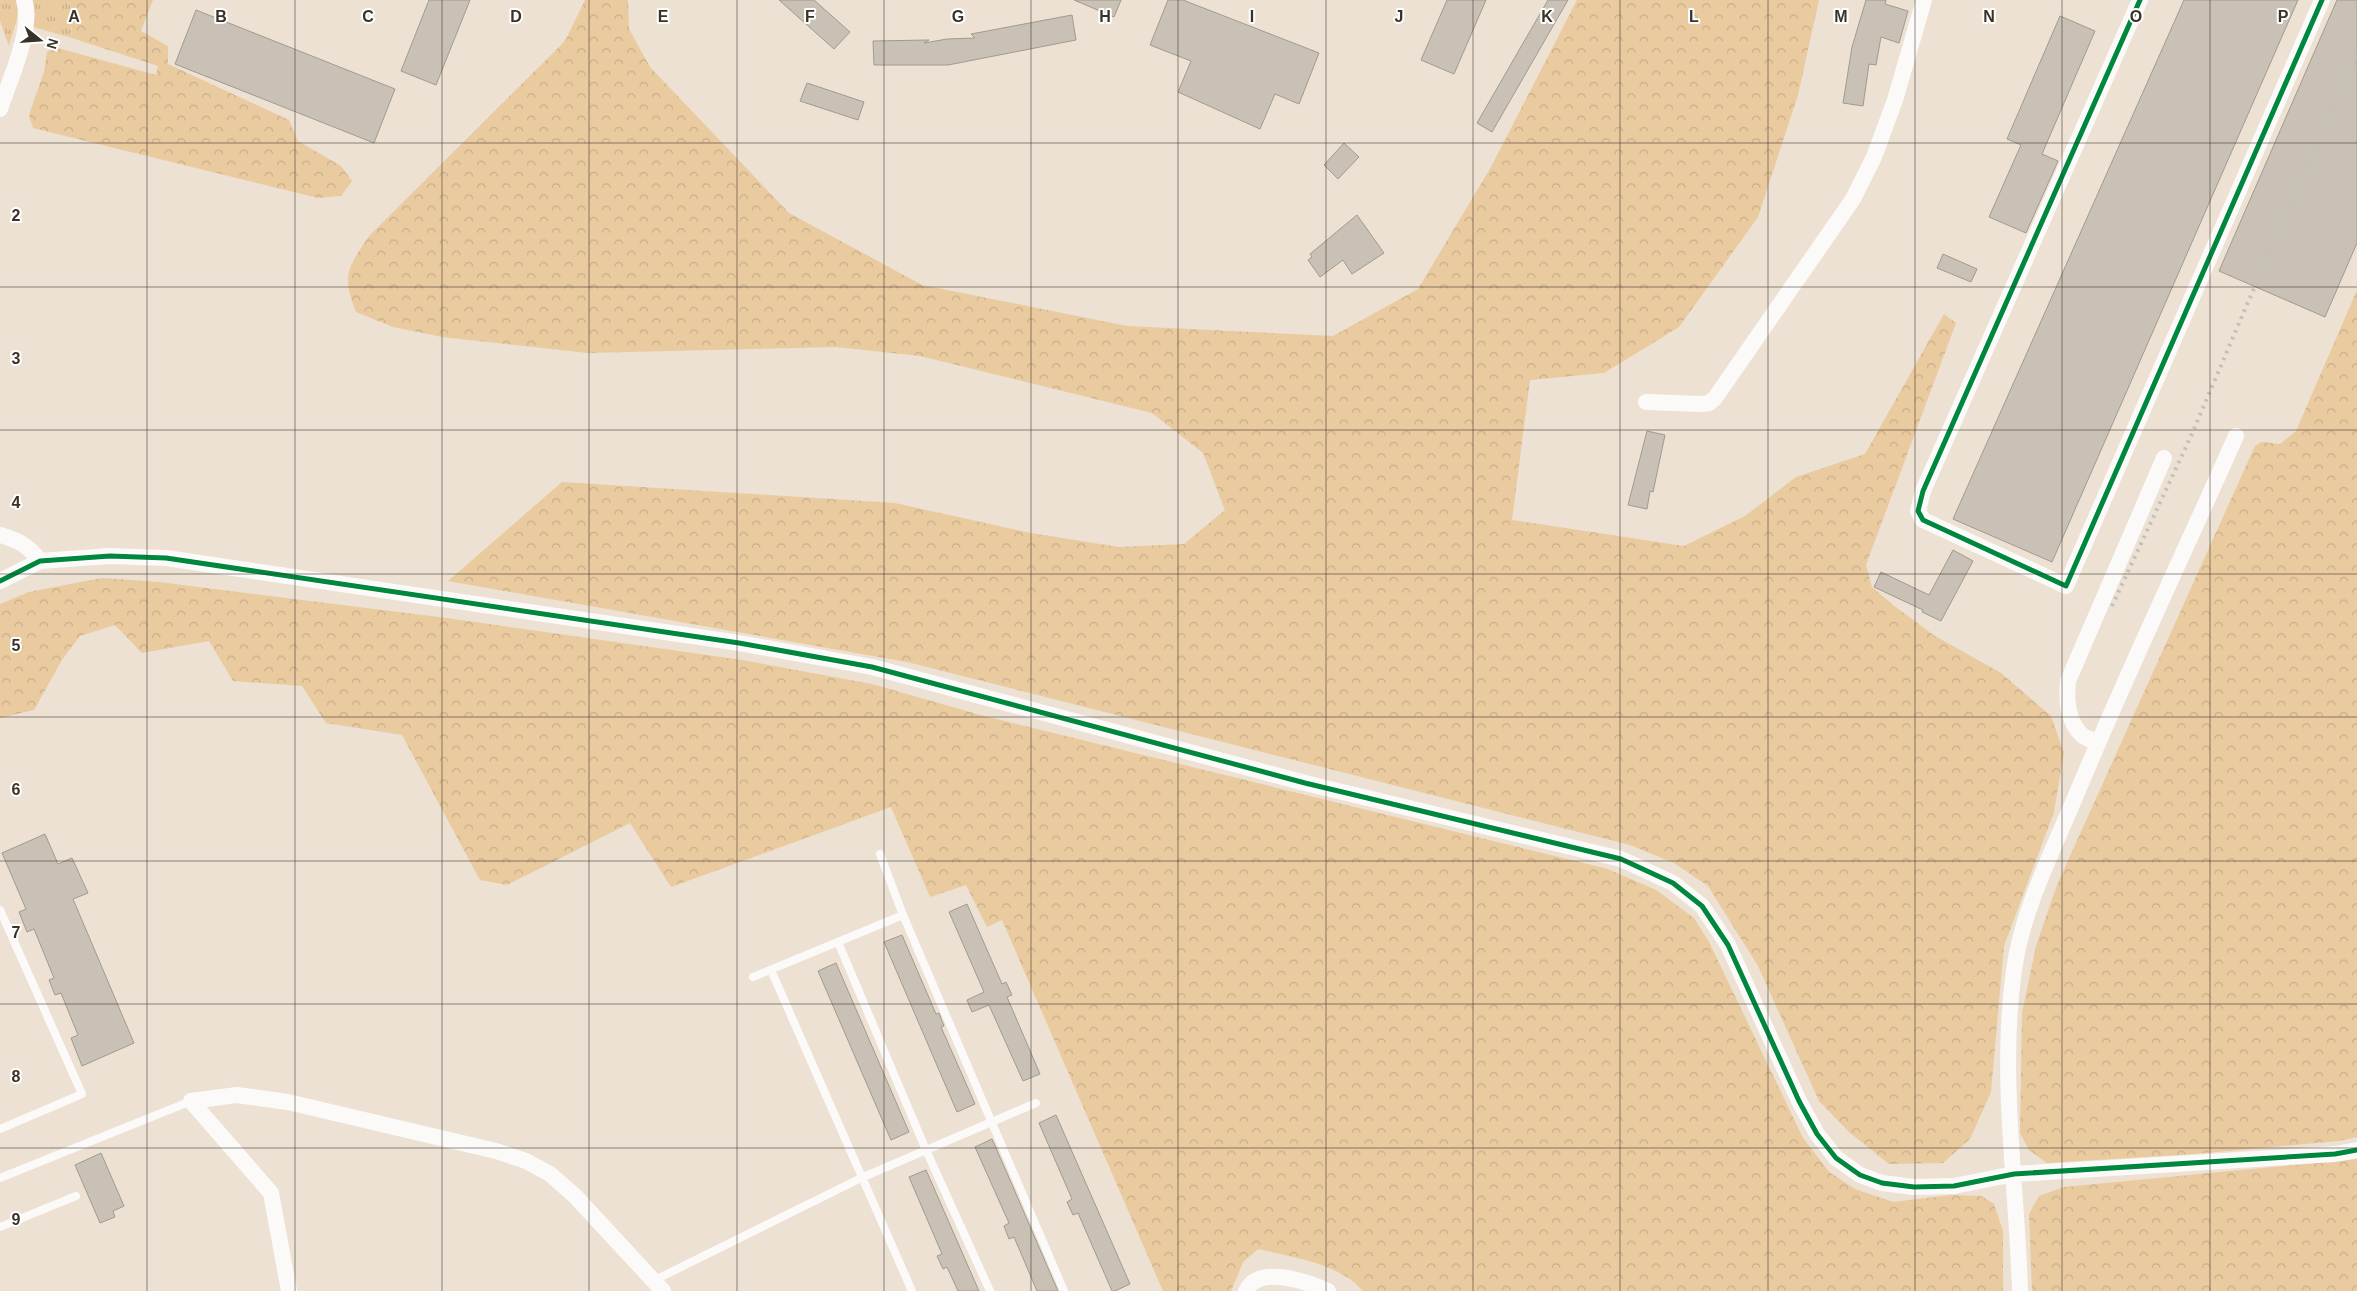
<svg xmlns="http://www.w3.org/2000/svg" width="2357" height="1291" viewBox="0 0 2357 1291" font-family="Arial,sans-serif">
<defs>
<pattern id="grass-tufts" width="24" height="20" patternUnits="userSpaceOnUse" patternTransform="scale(1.25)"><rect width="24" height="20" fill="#eaca9f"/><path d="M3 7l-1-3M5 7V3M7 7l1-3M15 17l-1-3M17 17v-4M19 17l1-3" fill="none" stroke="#c9ae89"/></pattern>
<pattern id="forest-crowns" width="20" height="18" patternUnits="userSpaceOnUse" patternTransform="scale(1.25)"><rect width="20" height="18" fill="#eaca9f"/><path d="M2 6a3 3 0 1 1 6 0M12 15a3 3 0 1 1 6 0" fill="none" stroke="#c9ae89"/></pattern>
</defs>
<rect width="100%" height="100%" fill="#ece1d2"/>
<path fill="url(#grass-tufts)" d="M0,0H16C21,14 13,31 9,46L0,21Z
M33,0H70L72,38L33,27L35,14Z"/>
<path fill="url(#forest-crowns)" d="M70,0H153L141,31L168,46V64L289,120L298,141L341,166L352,181L341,196L318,198L33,128L29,115L44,72L47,52L54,47L156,75L158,66L72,38Z
M585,0H628L629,29L650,67L789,213L922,285L1127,326L1333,336L1418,289L1491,167L1577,0H1819L1798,95L1758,217L1679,327L1604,373L1530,380L1512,520L1684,546L1745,516L1796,477L1865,454L1944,314L1956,323L1866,565L1872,587L1893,605L1935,636L2001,673L2051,716L2064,753L2054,812L2004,946L1991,1092L1970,1139L1943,1163L1889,1164L1849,1132L1819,1101L1758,966L1708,886L1674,863L1630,845L907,662L448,581L562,482L895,503L1031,533L1119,547L1184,544L1225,510L1203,453L1152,413L920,356L836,347L587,353L442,337L393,327L356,312C341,274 348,268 369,236L565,41Z
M2357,290V1137L2339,1141L2195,1154L2047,1163L2029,1150L2020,1133L2022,1013L2036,946L2057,885L2255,446L2262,442L2280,444L2296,431Z
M102,578L159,582L447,618L742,660L872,684L984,716L1608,869L1656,890L1694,918L1709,942L1803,1138L1829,1172L1855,1189L1893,1202L1951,1195L1981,1196L1994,1204L2003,1231V1291H1363C1339,1263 1292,1257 1258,1249L1243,1262L1231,1291H1163L1002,920L987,927L966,885L930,897L891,807L671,887L630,823L507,885L480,880L402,735L326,723L302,686L233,681L209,641L142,653L115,625L80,636L62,660L34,710L0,718V604L29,592Z
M2357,1159V1291H2032L2029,1214L2039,1196L2064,1187Z"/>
<path fill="#c9c1b5" stroke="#a29a8e" d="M429,0H470L436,85L401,71Z
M779,0H814L850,32L834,49Z
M1074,0H1121L1114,17Z
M1168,0H1183L1319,53L1299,104L1275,94L1260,129L1178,92L1191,61L1150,45Z
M1447,0H1486L1454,74L1421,60Z
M1548,0H1568L1492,132L1477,123Z
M1866,0H1886L1885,4L1908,11L1899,43L1881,37L1876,65L1869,64L1863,106L1843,103L1852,47Z
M2184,0H2298L2052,562L1953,519Z
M2337,0H2357V243L2325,317L2219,271Z
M196,10L395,89L374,143L175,64Z
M1072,15L1076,40L948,65H874L873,41L929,40L924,43L947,39L975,38L971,34Z
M2060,16L2095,31L2042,154L2058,161L2026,233L1989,217L2021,145L2007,139Z
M807,83L864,102L858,120L800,101Z
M1344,143L1359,157L1338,179L1324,165Z
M1357,215L1384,253L1352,274L1343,260L1320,277L1308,260L1312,257L1310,254Z
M1943,254L1977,269L1971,282L1937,268Z
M1647,431L1665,435L1653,492L1650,491L1647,509L1628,505Z
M1953,550L1973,561L1941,621L1922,612L1923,610L1874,587L1881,572L1929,595Z
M45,834L58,864L72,858L88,893L73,899L134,1043L82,1066L71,1038L78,1035L61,993L55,995L49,980L54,978L34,929L27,932L19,912L26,909L2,853Z
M967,904L1002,984L1006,982L1012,995L1007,997L1040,1074L1023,1081L989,1005L972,1012L967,1000L984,992L949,912Z
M902,935L936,1014L939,1013L944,1026L941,1027L975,1104L957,1112L884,942Z
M836,963L909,1132L891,1140L818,971Z
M1056,1115L1130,1284L1115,1291H1112L1078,1213L1073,1215L1067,1202L1072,1199L1039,1123Z
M992,1139L1010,1180L1058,1291H1037L1014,1237L1009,1239L1004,1226L1009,1223L975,1147Z
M101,1153L124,1206L113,1211L115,1217L100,1223L75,1165Z
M926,1170L979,1291H958L947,1267L943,1269L937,1256L942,1254L909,1177Z"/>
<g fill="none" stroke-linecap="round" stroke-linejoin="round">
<path stroke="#fcfaf8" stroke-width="8" d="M880,854L903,915L1064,1291
M0,910L82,1094L0,1129
M838,942L926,1150L990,1291
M771,970L912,1291
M753,977L903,915
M0,1178L191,1101
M0,1227L76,1196
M653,1281L861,1178L1036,1103"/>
<path stroke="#fcfaf8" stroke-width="16" d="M2140,0L1923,491L1918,511L1923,520L2066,586L2322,0
M0,109C9,81 34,29 24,0
M1646,402L1701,404L1709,403L1715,398L1853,199L1874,157L1895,100L1924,0
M0,535C18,540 29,546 40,561
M0,581L40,561L110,556L166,558L739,643L872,667L1305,783L1621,859L1673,883L1702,906L1728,945L1799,1101L1817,1134L1836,1158L1860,1175L1882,1183L1914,1187L1954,1186L2014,1174L2335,1154L2357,1150
M2098,742C2094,740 2087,739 2083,736C2068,723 2066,700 2068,681L2164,458
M289,1291L271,1193L191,1101L237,1095L288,1102L496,1151L526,1161L550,1174L575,1196L663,1291
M1246,1291C1258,1264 1308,1282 1328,1291
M2020,1291C2017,1185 1999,1077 2014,970C2022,911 2051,855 2074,800C2125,677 2182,557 2236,436"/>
<path stroke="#c2bfbc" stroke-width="4" stroke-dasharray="2.5 5" stroke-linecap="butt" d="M2112,606L2191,436L2263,267L2357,54"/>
<defs>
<path id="cycleway" d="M2140,0L1923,491L1918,511L1923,520L2066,586L2322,0
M0,581L40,561L110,556L166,558L739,643L872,667L1305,783L1621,859L1673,883L1702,906L1728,945L1799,1101L1817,1134L1836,1158L1860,1175L1882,1183L1914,1187L1954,1186L2014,1174L2335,1154L2357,1150"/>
</defs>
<use href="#cycleway" stroke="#fff" stroke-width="8"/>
<use href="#cycleway" stroke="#00873e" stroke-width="5"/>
</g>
<path fill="none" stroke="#393228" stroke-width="1" stroke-opacity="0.55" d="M147,0V1291M295,0V1291M442,0V1291M589,0V1291M737,0V1291M884,0V1291M1031,0V1291M1178,0V1291M1326,0V1291M1473,0V1291M1620,0V1291M1768,0V1291M1915,0V1291M2062,0V1291M2210,0V1291M0,143H2357M0,287H2357M0,430H2357M0,574H2357M0,717H2357M0,861H2357M0,1004H2357M0,1148H2357"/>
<g font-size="16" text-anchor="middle" font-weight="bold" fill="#393228" stroke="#fff" stroke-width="4" stroke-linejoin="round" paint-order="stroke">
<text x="74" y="22">A</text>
<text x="221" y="22">B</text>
<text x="368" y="22">C</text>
<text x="516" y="22">D</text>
<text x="663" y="22">E</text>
<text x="810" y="22">F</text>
<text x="958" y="22">G</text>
<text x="1105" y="22">H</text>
<text x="1252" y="22">I</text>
<text x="1399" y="22">J</text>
<text x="1547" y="22">K</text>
<text x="1694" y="22">L</text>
<text x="1841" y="22">M</text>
<text x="1989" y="22">N</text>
<text x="2136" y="22">O</text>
<text x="2283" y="22">P</text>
<text x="16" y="221">2</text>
<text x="16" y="364">3</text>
<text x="16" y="508">4</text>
<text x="16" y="651">5</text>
<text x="16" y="795">6</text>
<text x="16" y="938">7</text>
<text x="16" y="1082">8</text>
<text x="16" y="1225">9</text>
</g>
<g transform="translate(40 40) rotate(107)" stroke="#ffffff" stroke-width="4" paint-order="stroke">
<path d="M0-4L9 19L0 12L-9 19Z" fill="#393228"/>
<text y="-8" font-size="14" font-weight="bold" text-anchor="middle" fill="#393228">N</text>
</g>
</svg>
